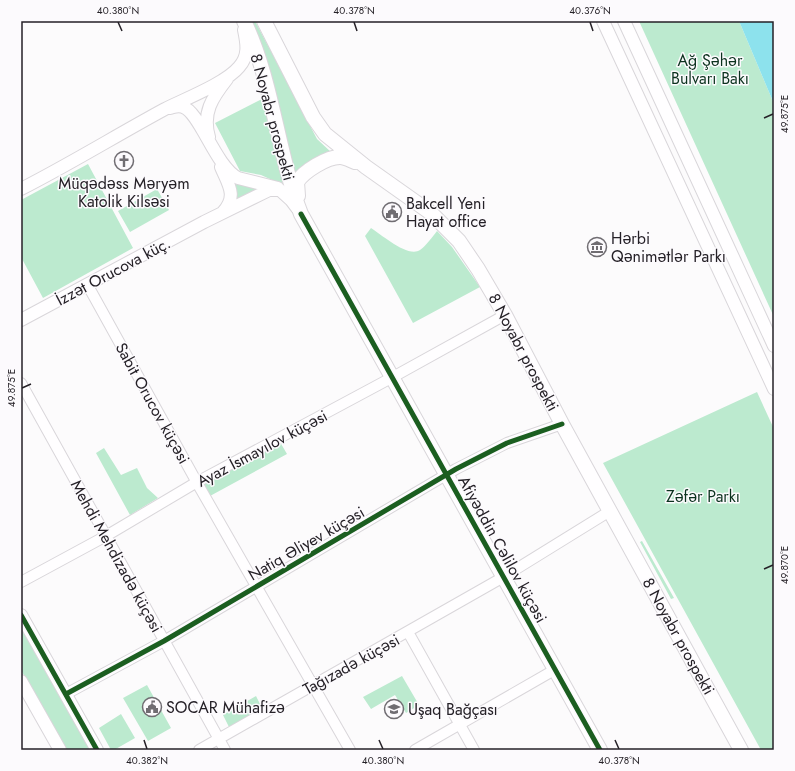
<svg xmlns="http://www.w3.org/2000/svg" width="795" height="771" viewBox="0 0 795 771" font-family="Jost,sans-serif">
<rect width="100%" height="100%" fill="#fcfbfc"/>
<path fill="#bceacf" d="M251,21H255L317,139L332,153L295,173L271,79Z
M639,21H739L774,104V317Z
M262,99L276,152L283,185L261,175L240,171L215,123Z
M88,164L133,248L43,298L21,257V200Z
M235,184L263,188L236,202L237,193Z
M157,189L169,210L130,232L118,211Z
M371,228C382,235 408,258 420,250C425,247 433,236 437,231L452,247L480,287L413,323L365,236Z
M757,392L774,429V750H761L603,463Z
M280,442L287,454L210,496L203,484Z
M104,448L121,475L137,468L147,488L158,498L130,515L96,453Z
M642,541L674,598L671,599L640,542Z
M21,628L90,750H66L21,670Z
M402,676L419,705L406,713L395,695L371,709L363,697Z
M147,685L171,728L148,741L123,698Z
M256,696L262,708L229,727L223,715Z
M121,714L135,738L114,750H111L99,728Z"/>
<path fill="#8de2ed" d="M739,21H774V104Z"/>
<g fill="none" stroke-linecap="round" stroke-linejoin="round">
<defs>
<path id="minor" d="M87,284L200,488L350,750
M21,383L225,750
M21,582L106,536L197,482L393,377L505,315
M408,632L474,750
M66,694L164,641L456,469L507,443L562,424
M199,750L500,579L610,511
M415,750L556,669"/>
<path id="major" d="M603,21L774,389
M624,21L774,346
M170,108C174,107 178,105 183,107C200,112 215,166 238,178L278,188
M209,137C202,113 212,98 227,79
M221,167C228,184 238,196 223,212
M21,189C70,164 117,135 165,109C185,99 226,83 239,67C249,56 247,44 244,30
M21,320L204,222L269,190H280L291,200L297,208
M21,615L97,750
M21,681L60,750"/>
<path id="highway" d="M244,21C273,81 277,152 301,214L600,750
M264,21L313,117L325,134L366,167L431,213L459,241L478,269L505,315L562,424L741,750
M298,196L297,182C304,171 327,157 340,157C345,157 350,160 355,162"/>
</defs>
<use href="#minor" stroke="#d9d6da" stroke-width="12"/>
<use href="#major" stroke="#d9d6da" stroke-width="14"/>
<use href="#highway" stroke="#d9d6da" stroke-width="16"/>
<use href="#minor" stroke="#fffeff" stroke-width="10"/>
<use href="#major" stroke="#fffeff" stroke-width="12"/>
<use href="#highway" stroke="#fffeff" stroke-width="14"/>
<defs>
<path id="cycleway" d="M301,214L600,750
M21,615L97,750
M66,694L164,641L456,469L507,443L562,424"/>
</defs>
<use href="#cycleway" stroke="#fcfafd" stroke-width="8"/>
<use href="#cycleway" stroke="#1b5e20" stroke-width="5"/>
</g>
<path fill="none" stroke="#252127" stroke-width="1.5" d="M118,22L122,31M354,22L357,31M590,22L593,31M764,118L773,114M22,388L31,384M764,569L773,565M144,740L147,749M379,740L383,749M615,740L619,749"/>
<defs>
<symbol id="church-ring" viewBox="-11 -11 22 22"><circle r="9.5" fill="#fcfafd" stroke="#706d72" stroke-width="1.5"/><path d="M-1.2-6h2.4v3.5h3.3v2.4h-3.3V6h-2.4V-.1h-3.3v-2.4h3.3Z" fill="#706d72"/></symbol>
<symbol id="civic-ring" viewBox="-11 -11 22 22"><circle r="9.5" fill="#fcfafd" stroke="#706d72" stroke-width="1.5"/><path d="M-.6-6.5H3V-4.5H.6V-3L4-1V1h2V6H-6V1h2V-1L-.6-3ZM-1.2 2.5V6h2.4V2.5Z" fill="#706d72"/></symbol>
<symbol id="museum-ring" viewBox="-11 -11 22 22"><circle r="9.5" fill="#fcfafd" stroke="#706d72" stroke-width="1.5"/><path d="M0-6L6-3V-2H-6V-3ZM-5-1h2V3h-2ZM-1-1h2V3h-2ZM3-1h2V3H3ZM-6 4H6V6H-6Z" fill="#706d72"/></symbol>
<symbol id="school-ring" viewBox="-11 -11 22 22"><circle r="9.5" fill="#fcfafd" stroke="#706d72" stroke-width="1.5"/><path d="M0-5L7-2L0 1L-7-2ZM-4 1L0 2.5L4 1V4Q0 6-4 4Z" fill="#706d72"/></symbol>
</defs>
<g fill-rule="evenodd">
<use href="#church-ring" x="113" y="150" width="22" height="22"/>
<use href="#civic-ring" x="381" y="201" width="22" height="22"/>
<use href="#museum-ring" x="586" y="236" width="22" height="22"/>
<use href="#civic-ring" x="141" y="696" width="22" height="22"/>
<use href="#school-ring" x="383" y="698" width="22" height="22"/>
</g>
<g text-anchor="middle" stroke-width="3" stroke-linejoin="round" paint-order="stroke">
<g font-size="16" fill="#0b321e" stroke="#fcfafd">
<text x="710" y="66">Ağ Şəhər<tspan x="710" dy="18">Bulvarı Bakı</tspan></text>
<text x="703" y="502">Zəfər Parkı</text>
</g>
<g font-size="16" fill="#252127" stroke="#fcfafd">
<text transform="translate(273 117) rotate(75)" y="6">8 Noyabr prospekti</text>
<text transform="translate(113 271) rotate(-28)" y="6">İzzət Orucova küç.</text>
<text transform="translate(524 352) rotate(62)" y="6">8 Noyabr prospekti</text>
<text transform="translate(153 403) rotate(61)" y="6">Sabit Orucov küçəsi</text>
<text transform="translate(262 448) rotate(-28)" y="6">Ayaz İsmayılov küçəsi</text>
<text transform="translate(306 543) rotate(-30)" y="6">Natiq Əliyev küçəsi</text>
<text transform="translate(503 549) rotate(61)" y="6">Afiyəddin Cəlilov küçəsi</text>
<text transform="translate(117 556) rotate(61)" y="6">Mehdi Mehdizadə küçəsi</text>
<text transform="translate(679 636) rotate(61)" y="6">8 Noyabr prospekti</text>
<text transform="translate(351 664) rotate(-29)" y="6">Tağızadə küçəsi</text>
</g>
<g font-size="16" fill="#252127" stroke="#fcfafd" text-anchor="start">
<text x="124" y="189" text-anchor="middle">Müqədəss Məryəm<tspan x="124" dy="18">Katolik Kilsəsi</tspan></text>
<text x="406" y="209">Bakcell Yeni<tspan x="406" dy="18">Hayat office</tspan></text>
<text x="611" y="244">Hərbi<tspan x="611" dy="18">Qənimətlər Parkı</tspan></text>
<text x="166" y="713">SOCAR Mühafizə</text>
<text x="408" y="715">Uşaq Bağçası</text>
</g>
</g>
<rect width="795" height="771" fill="none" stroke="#fcfafd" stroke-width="44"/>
<rect x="22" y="22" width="751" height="727" fill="none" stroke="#252127" stroke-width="1.5"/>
<g font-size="10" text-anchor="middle" fill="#252127">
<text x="118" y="14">40.380°N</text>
<text x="354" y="14">40.378°N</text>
<text x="590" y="14">40.376°N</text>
<text transform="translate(784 114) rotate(-90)" y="4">49.875°E</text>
<text transform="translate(11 388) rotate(-90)" y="4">49.875°E</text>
<text transform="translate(784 565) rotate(-90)" y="4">49.870°E</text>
<text x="147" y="764">40.382°N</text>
<text x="383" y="764">40.380°N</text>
<text x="619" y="764">40.378°N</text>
</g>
</svg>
